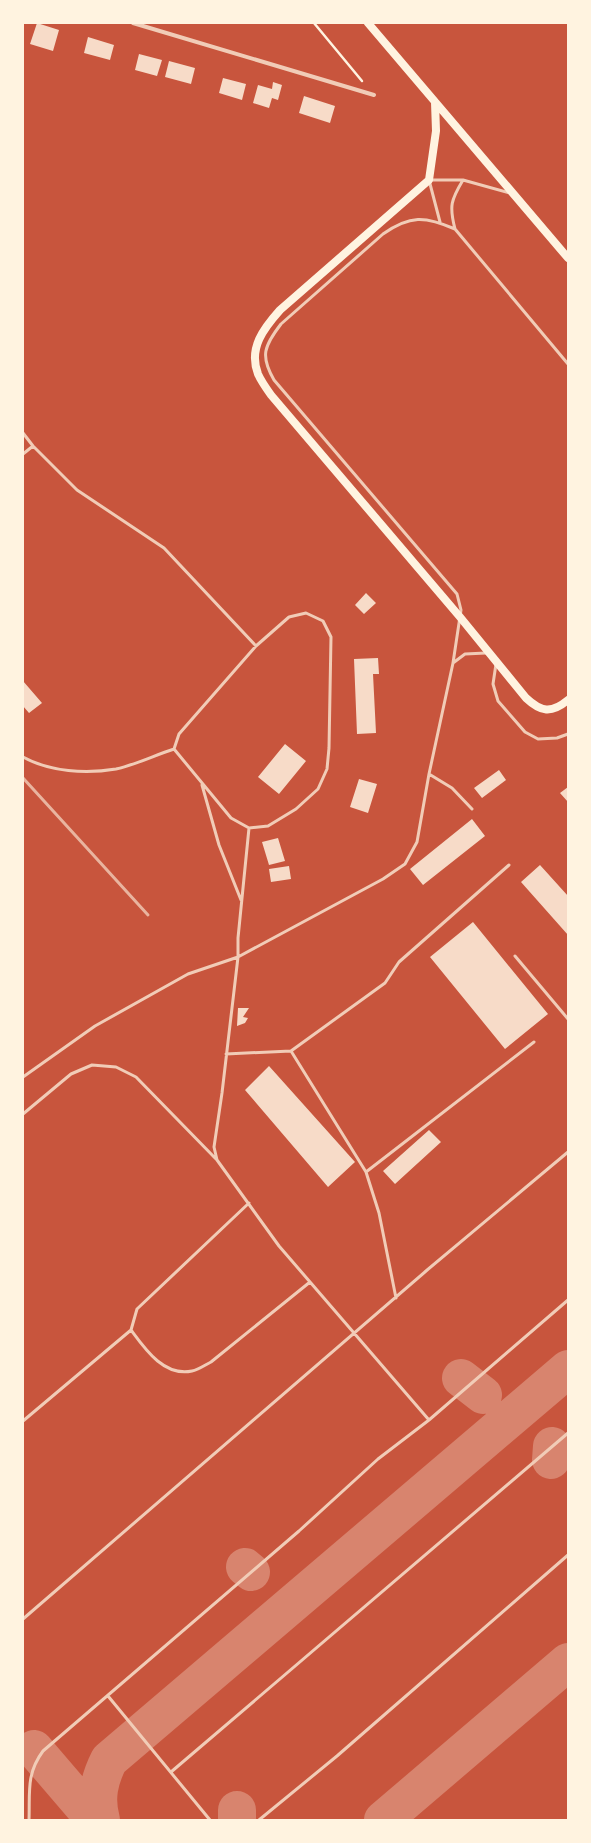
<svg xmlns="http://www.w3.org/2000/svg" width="591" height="1843" viewBox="0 0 591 1843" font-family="'DejaVu Sans',sans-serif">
<rect width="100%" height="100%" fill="#c8553d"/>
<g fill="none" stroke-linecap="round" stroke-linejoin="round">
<path stroke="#d8846e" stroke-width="38" d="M461,1378L483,1395
M551,1460L552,1446
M245,1567L251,1572
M34,1749L95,1820
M101,1820C95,1798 99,1780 109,1760L568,1369
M237,1820V1810
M383,1820L568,1662"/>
</g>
<path fill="#f7dbc8" d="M37,23L59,30L53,51L30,44Z
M88,37L114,45L110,60L84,53Z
M139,54L162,60L157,76L135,70Z
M169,61L195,68L191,84L165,77Z
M223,78L246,84L242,100L219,93Z
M273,82L282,85L278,100L272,98L269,108L253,103L258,85L272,89Z
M304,96L335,106L330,123L299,113Z
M366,593L376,603L364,614L355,605Z
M378,658L379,674H373L376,733L357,734L354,659Z
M23,681L42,703L29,713L23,706Z
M285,744L306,761L279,794L258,777Z
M499,770L506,780L482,798L474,788Z
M359,779L377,784L368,813L350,807Z
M568,787V802L560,793Z
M472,819L485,836L423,885L410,869Z
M278,838L285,861L269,865L262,842Z
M540,865L568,896V935L521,882Z
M289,866L291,879L271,882L269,869Z
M473,922L548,1014L505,1049L430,957Z
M238,1008H249L243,1017L248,1018L245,1023L237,1026Z
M269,1066L355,1162L328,1187L245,1090Z
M429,1130L441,1142L395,1184L383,1171Z"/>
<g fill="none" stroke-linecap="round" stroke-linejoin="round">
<path stroke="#fff3e0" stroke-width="2.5" d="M314,23L362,81"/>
<path stroke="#f1ccb7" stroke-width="3" d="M440,222L429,180H463L510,193
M455,229C449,206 451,200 463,180
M23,433L33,446L77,490L164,548L256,646
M23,454L33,446
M306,613L323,621L331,637L329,748L327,769L318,789L296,809L268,826L249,828L231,818L174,749L179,734L256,646L289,617Z
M453,663L465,654L486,653
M496,664L493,684L498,701L525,732L538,739L557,738L568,734
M23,757C50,772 86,774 116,769C135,765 155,755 174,749
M429,774L452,788L472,809
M202,785L219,845L241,900
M249,828L238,938V957L222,1093L214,1147L217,1160L279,1246L429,1420
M515,956L568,1019
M291,1051L366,1172L379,1213L396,1298
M226,1054L291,1051L385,983L399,962L509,865
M23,1077L95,1026L188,974L238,957L383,879L405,864L417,842L429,774L453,663L461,610L457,594L274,380C260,356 264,346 281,324L383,234C410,215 425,216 455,229L568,364
M23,1114L71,1074L92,1065L116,1067L136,1077L216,1159
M366,1172L534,1042
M131,1330C145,1349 164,1377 192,1371C198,1370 205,1365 211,1362L310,1282
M23,1421L131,1330L137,1309L249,1203
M23,1619L426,1271L568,1152
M108,1696L210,1820
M171,1772L568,1433
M29,1820C30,1792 26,1774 43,1751L299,1531L378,1459L429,1420L568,1300
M259,1820L337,1756L568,1555"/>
<path stroke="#f1ccb7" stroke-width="4" d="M133,23L374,95"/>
<path stroke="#fff3e0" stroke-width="8" d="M368,23L568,258
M435,102L436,131L429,180L280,310C264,328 248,348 258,374C261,381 266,388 271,395L460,617L526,698C541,712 551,714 568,700"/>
<path stroke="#e9b49f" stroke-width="3" d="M23,778L148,915"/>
</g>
<rect width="591" height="1843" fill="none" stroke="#fff3e0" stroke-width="48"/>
</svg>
